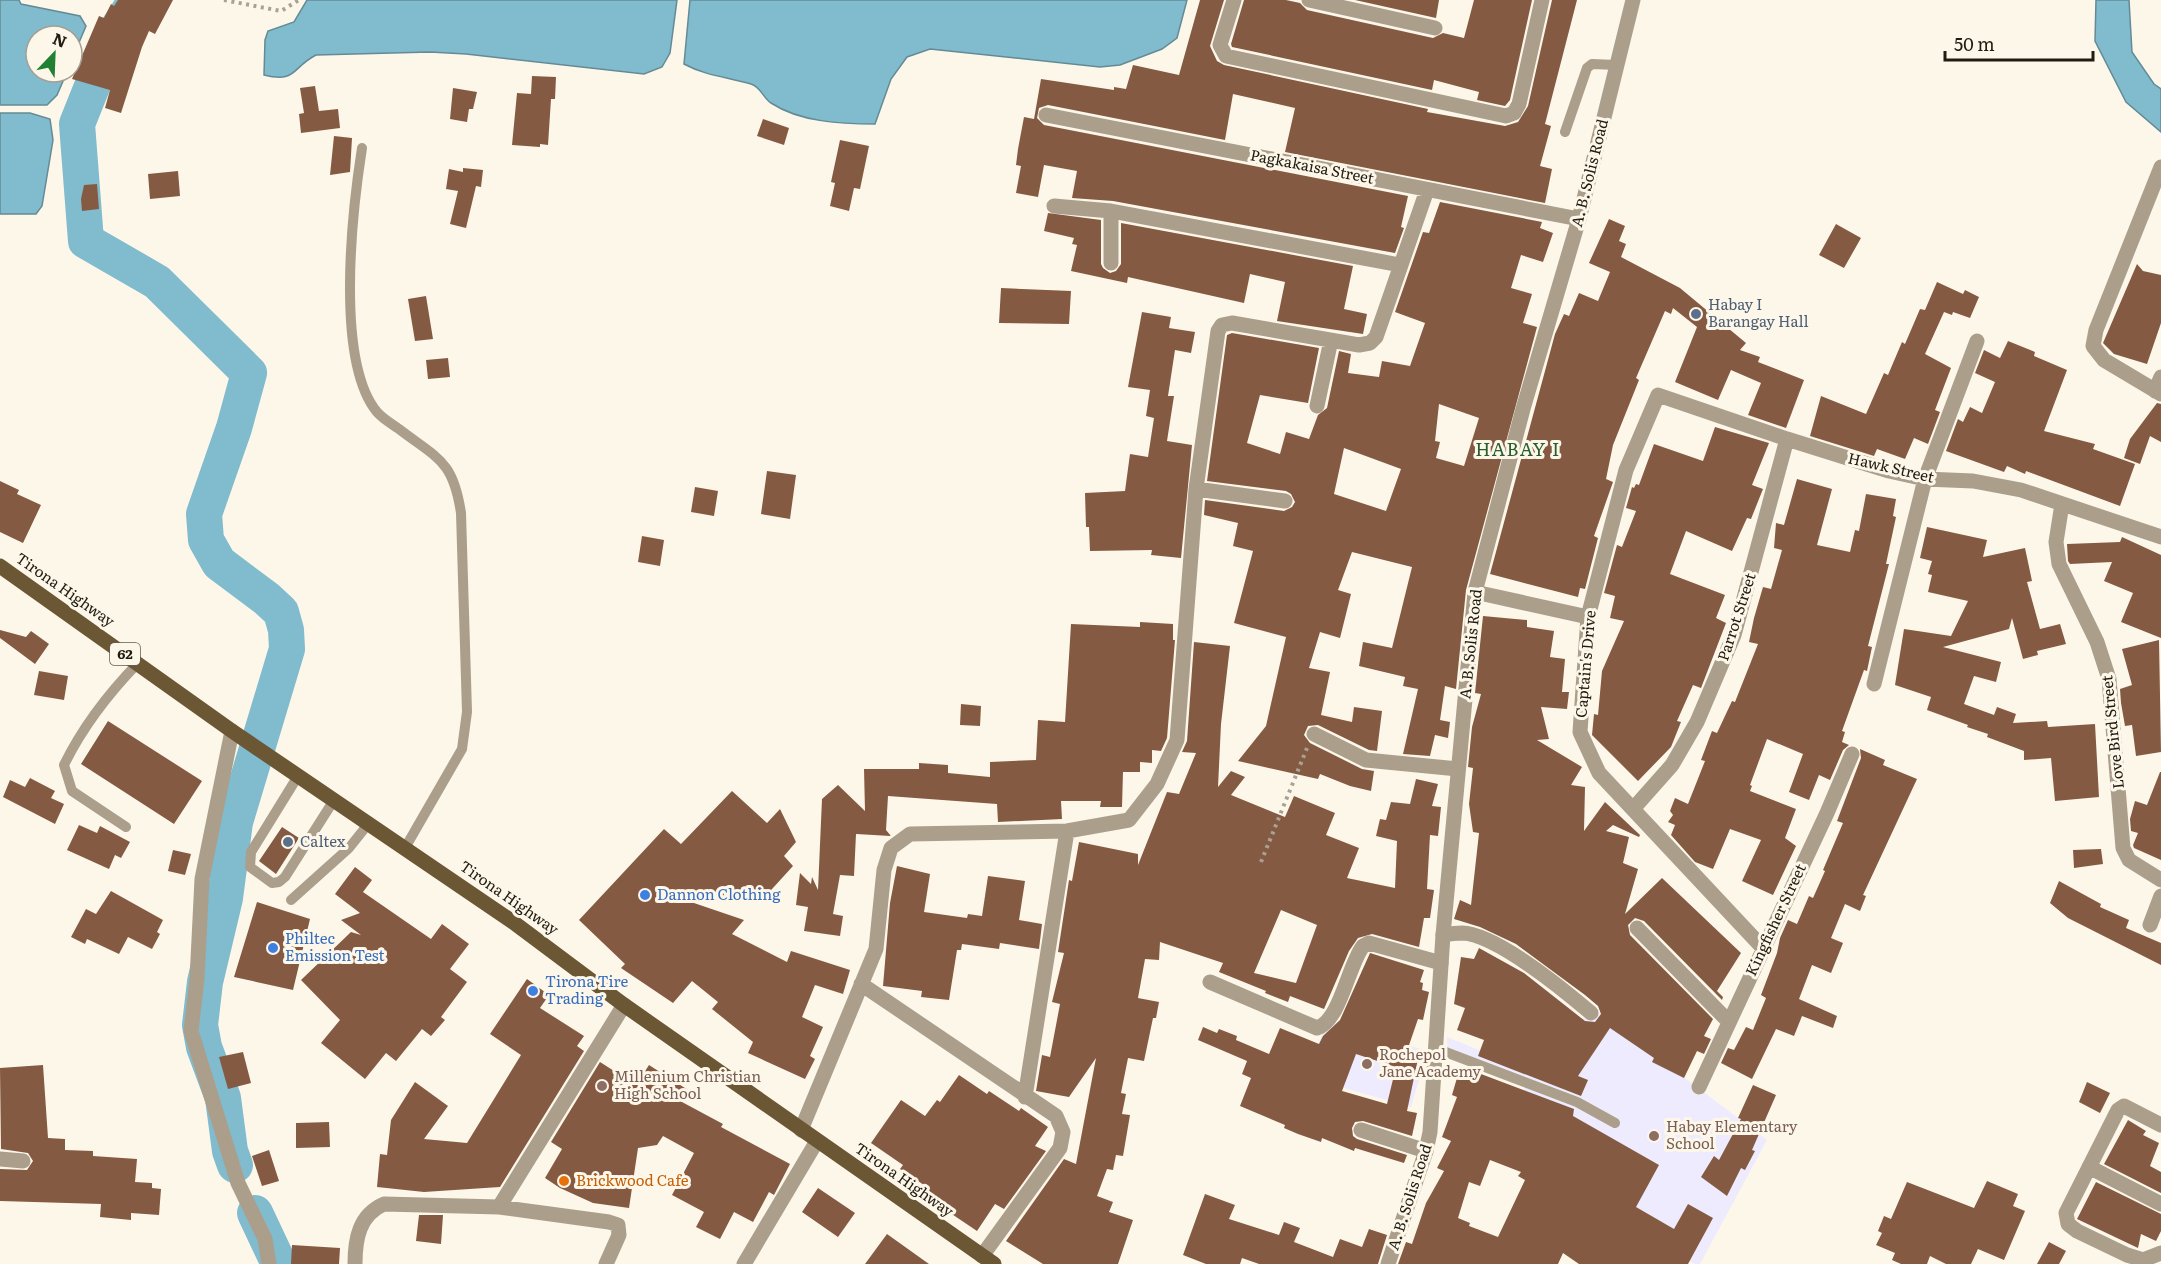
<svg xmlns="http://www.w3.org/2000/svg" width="2161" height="1264" viewBox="0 0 2161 1264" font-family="Literata,serif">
<rect width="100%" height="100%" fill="#fdf7ea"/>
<path fill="#edebfd" d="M1590,1006L1767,1140L1700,1264H1695L1530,1166L1513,1114L1526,1085L1448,1056L1447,1037L1550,1079Z
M1327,1022L1428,1051L1411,1107L1305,1077Z"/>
<path fill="#80bbce" stroke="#648b95" stroke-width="1.5" d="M0,0H19L21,4L80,16L86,26L72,59V36H36V72H67L57,95L47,105H0Z
M307,0H677L670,53L662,67L644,74L466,54L430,52L316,55C291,68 297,83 264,75L265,40L268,31L294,22Z
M690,0H1187L1177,38L1162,49L1120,65L1100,67L930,49L907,57L891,79L875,124C841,124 800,122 771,103C763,98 761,87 751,84C728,77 706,76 684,64Z
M2096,0H2129L2132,52L2154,84L2161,89V132L2126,102L2095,41Z
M0,113H30L50,119L53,140L42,206L36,214H0Z"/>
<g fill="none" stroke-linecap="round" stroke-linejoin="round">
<path stroke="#80bbce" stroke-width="36" d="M136,0L111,39L77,124L86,241L157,282L249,373L234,428L204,514L206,540L219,563L267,599L281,612L286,630L287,649L235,822L225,898L205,982L200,1025L204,1047L223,1098L230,1151L235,1165
M255,1213L279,1264"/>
</g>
<path fill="#855a43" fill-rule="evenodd" d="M118,0H173L155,34L149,31L142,47L121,113L105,108L110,90L72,79L99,16L104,18L111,4L114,6Z
M1200,0H1224L1210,46L1217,61L1224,65L1428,109L1427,112L1444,115L1505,126L1518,122L1528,106L1552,0H1577L1545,124L1551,126L1540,166L1552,169L1545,203L1285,152L1295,108L1233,94L1225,140L1048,105L1039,108L1037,118L1044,125L1408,196L1401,227L1404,228L1395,253L1113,201L1072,198L1077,171L1044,165L1038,197L1016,193L1021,166L1016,165L1018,149L1024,117L1034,119L1041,79L1114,90V87L1126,89L1133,65L1179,75Z
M1244,0H1286L1300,3L1307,10L1433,38L1443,33L1464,38L1474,0H1532L1510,100L1505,106L1477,100L1479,92L1434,80L1432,90L1232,47L1231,44Z
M1355,0H1439L1436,18Z
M532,76L556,77L555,99H551L548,145L540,144V147L512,145L517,93L531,94Z
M315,86L319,111L338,109L340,128L301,133L299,114L304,113L300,88Z
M453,88L477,92L473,109H469L467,122L450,119Z
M763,119L789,128L784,145L757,136Z
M334,136L352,138L350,172L330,175Z
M840,140L869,146L860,189L854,188L849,211L830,206L835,183L831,182Z
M463,168L483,170L481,187L476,186L466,228L450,224L458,191L446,189L449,169L463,172Z
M178,171L180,196L150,199L148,174Z
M97,184L99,209L82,211L81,199L84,185Z
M1440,202L1542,222L1540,228L1553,233L1543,262L1521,255L1511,288L1532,294L1523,323L1537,327L1466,590L1456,689L1445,686L1440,720L1450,722L1448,738L1435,735L1430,756L1403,754L1418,689L1403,686L1405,677L1359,666L1363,642L1392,648L1412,567L1352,552L1338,590L1351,594L1340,638L1320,632L1309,668L1330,672L1321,715L1352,722L1354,707L1382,711L1377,751L1369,750L1318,725L1308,726L1304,735L1310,743L1362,769L1374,771L1371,791L1350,786L1320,774L1318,779L1238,761L1266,726L1286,637L1234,623L1253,551L1233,546L1238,523L1204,515L1205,500L1284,511L1292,507L1295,502L1291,494L1286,491L1207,481L1227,335L1232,333L1319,348L1308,403L1260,395L1247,443L1280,454L1286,432L1309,439L1318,415L1327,408L1339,351L1351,354L1348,373L1379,377L1382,361L1410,366L1425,323L1395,312L1423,232L1429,233ZM1439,404L1479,418L1464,466L1436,458L1440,442L1435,441ZM1344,448L1401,469L1386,511L1334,494Z
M1048,213L1101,220V264L1103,268L1110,273L1116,271L1121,264V223L1353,266L1344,309L1367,314L1363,334L1277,321L1285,282L1250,274L1244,303L1128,277L1127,283L1071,271L1077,245L1072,244L1074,238L1044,231Z
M1609,219L1625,226L1619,241L1626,244L1621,257L1680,288L1746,343L1740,350L1760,357L1758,362L1804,380L1786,428L1748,415L1761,383L1731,370L1718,400L1675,382L1697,327L1673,308L1671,314L1665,311L1636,378L1639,380L1613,445L1606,479L1613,482L1594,536L1598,538L1585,589L1580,588L1578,597L1490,574L1555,334L1564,314L1569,316L1579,293L1598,301L1610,272L1589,263Z
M1836,224L1861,238L1844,268L1819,255Z
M2137,264L2143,271L2161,275V323L2147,364L2114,354L2103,343Z
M1937,282L1963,294L1965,290L1979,297L1970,318L1953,312L1952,315L1944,312L1925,354L1951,368L1935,410L1940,412L1928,444L1914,438L1905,459L1877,449L1874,456L1810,436L1821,396L1866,414L1884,373L1888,375L1902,342L1905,344L1920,309L1925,310Z
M1001,288L1071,291L1069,324L999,323Z
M426,296L433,339L415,341L408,299Z
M1142,312L1171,317L1169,328L1195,332L1191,353L1175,350L1168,396H1174L1167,441L1192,445L1181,558L1151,555L1152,550L1090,551L1089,527H1086L1085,493L1125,491L1130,454L1148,457L1154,418L1146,416L1150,390L1128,387Z
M2008,341L2035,352L2034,356L2067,370L2044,431L2095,444L2093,449L2135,464L2120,506L2026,471L2025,474L2007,466L2004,472L1946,451L1958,419L1963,422L1970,407L1982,413L1995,382L1975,373L1984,350L2000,358Z
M448,358L450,377L428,379L426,360Z
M2157,403L2161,404V442L2150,436L2140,464L2124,458L2130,439Z
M1715,427L1769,443L1752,485L1763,489L1751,519L1747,518L1732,551L1686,531L1670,574L1725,595L1716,618L1726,623L1701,688L1693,685L1677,721L1681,722L1671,747L1638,781L1592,735L1594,714L1598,715L1602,671L1624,621L1610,618L1615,596L1604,593L1617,545L1622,547L1636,511L1626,508L1632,487L1634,488L1636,484L1639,485L1654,444L1703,461Z
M767,471L796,475L790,519L761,514Z
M1797,479L1832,489L1817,545L1850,552L1855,530L1859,531L1866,494L1896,499L1893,516L1896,517L1886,564H1889L1868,646L1872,647L1867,671L1864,670L1842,731L1845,732L1842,742L1849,745L1843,750L1830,780L1819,775L1809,800L1789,792L1803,754L1767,739L1750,785L1752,786L1750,791L1796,809L1785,838L1796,846L1773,895L1742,881L1761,840L1730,829L1713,869L1695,862L1671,835L1675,825L1668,822L1673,815L1670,811L1675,798L1688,804L1705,761L1701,760L1712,731L1717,733L1732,701L1735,702L1758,644L1749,642L1754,618L1763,587L1771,589L1782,550L1774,548L1776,523L1784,525Z
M0,481L19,490L17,494L41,505L23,543L0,532Z
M695,487L718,491L714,516L691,512Z
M1927,527L1987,540L1983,557L2025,548L2032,581L2027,582L2040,629L2060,624L2066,644L2037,651L2038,655L2023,659L2012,618L2009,629L1943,647L2001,662L1996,682L1974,676L1964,704L1994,715L1997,707L2016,714L2013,723L2047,721L2048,727L2095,724L2099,797L2055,801L2051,758L2024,760V751L1987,737L1988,734L1967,727L1968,725L1927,710L1931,697L1895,685L1904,629L1951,636L1968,601L1928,592L1932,575L1928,574L1932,561L1920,558Z
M642,536L664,540L660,566L638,562Z
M2122,537L2161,555V638L2121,622L2133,593L2104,581L2112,562L2070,564L2068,561L2067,544L2120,542Z
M1483,616L1527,620V627L1554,631L1550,657L1565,659L1562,692H1569L1567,709L1541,707L1549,739L1537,740L1582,767L1571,785L1585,787L1584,831L1605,802L1640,835L1639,837L1613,825L1606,831L1629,837L1623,863L1638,869L1625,914L1662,878L1741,953L1717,991L1723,997L1722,1000L1644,921L1635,918L1628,925L1630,935L1713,1019L1704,1036L1711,1039L1704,1054L1697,1051L1684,1078L1652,1062L1654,1058L1610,1028L1578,1076L1588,1080L1581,1096L1478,1056L1484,1040L1457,1030L1465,1008L1454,1004L1461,957L1474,959L1479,948L1524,973L1585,1021L1595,1022L1601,1014L1598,1006L1585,995L1516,944L1480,927L1454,919L1460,900L1471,905L1479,833L1473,832L1469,804L1473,768L1468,767L1472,727L1481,694L1475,693Z
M1140,622L1173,624V640H1175L1167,738L1161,751L1152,750V763L1140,762V772H1123L1122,807H1100L1101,801H1061L1062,819L998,822L997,804L888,796L886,830L891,836L856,834L854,876L840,875L833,914L843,916L840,936L804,931L808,907L796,905L800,873L811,884L812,877L818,890L822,799L838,785L865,811L864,769H919V763L948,765V773L990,777V762L1036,760L1038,720L1065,722L1071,624L1140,627Z
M0,630L26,637L31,631L49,644L35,664L0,638Z
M2159,640L2161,752L2136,756L2132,725L2125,726L2121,703L2120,689L2132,685L2122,649Z
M1194,642L1230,646L1221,724L1218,787L1231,771L1245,777L1231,795L1285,817L1294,796L1335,813L1326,835L1359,848L1347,878L1395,888L1397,841L1376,836L1380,819L1386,820L1391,802L1410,804L1416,779L1438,784L1432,806L1441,807L1438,836L1430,835L1427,889L1434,890L1430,918H1424L1419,947L1372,934L1358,938L1349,951L1324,1009L1290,996L1288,1002L1265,993L1266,991L1219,972L1223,963L1160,942L1159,960L1145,959L1138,998L1159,1002L1156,1018H1153L1144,1061L1128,1058L1121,1093L1126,1094L1122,1114L1130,1115L1123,1156L1116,1155L1113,1170L1107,1169L1097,1196L1113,1202L1109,1212L1133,1220L1118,1264H1043L1006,1241L1064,1159L1076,1164L1096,1058L1069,1097L1036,1091L1042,1055L1050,1057L1060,1004L1052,1002L1064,953L1058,952L1069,880L1072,881L1079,842L1138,854V865L1167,792L1179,794L1196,753L1182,752L1187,741ZM1281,910L1317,925L1296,983L1254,973Z
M39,671L68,676L64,700L34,695Z
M961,704L981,706L980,726L960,725Z
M108,721L202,781L174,824L81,764Z
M1860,749L1885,760L1883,765L1917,779L1863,895L1866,896L1860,911L1845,904L1831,938L1843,943L1831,973L1812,965L1799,999L1837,1016L1833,1028L1802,1016L1794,1036L1776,1029L1752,1079L1721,1063L1728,1048L1734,1050L1746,1027L1753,1030L1766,998L1761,995L1777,953L1780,938L1788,920L1797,924L1809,896L1813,898L1825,871L1823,870L1843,823L1837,821L1861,758Z
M2160,772H2161V860L2134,848L2133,845L2138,833L2131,831L2130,819L2135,801L2147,805Z
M30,778L55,791L51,798L64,804L55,824L3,797L10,780L25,787Z
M732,791L767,823L780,809L796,842L784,856L793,866L762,900L690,891L688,901L744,920L732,934L787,962L791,951L850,970L843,994L815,985L802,1017L823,1027L810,1056L815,1059L805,1079L748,1053L753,1042L712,1009L718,1002L692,981L673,1003L621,968L625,964L579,920L664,829L681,844Z
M79,825L97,833L100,826L130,842L121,858L115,855L109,869L67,850Z
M282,827L299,838L276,874L259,861Z
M2101,849L2103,864L2074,868L2073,850Z
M173,850L191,854L185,875L168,871Z
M897,866L930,874L924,912L967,918L968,914L982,916L988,876L1025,881L1019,920L1042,924L1039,949L1000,943L999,949L962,944L961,950H957L949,1000L921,997L922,991L883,986L890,903Z
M355,867L372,880L363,892L431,939L442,924L469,944L450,969L467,982L441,1017L445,1020L431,1036L422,1029L396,1061L386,1053L365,1079L321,1043L340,1020L301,980L351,932L361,935L341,920L360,913L335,894Z
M2059,881L2101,904L2100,907L2129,920L2126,928L2161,943V965L2068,918L2050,903Z
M111,891L163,920L157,932L160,934L152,949L128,937L119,954L87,939L85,944L71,937L86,909L96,914Z
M257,902L310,919L293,990L234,977Z
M1370,953L1424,970L1420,982L1423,983L1422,990L1429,992L1423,1020L1418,1019L1407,1051L1419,1054L1407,1111L1417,1113L1412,1136L1363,1121L1355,1122L1352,1128L1353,1136L1357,1139L1407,1155L1404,1163L1355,1148L1354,1151L1322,1138L1321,1142L1298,1134L1284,1128L1285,1125L1240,1106L1251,1078L1242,1074L1247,1061L1198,1040L1203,1027L1217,1033L1219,1029L1237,1036L1236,1040L1269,1054L1280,1028L1319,1044L1323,1036L1340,1020ZM1356,1054L1396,1067L1387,1104L1342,1091Z
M527,979L549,995L540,1008L584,1036L577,1046L584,1051L500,1187L424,1192L377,1187L380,1154L387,1155L391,1120L415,1082L448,1106L424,1139L467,1143L521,1055L490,1034Z
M243,1052L251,1083L228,1089L219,1057Z
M600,1062L636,1085L649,1065L688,1090L682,1102L723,1124L721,1127L790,1164L774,1195L769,1192L753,1222L734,1212L720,1239L696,1227L704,1212L672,1195L694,1153L663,1136L657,1145L638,1148L629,1208L593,1203L560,1188L545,1178L562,1149L551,1142Z
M43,1065L48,1138L65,1139V1150L93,1151V1156L137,1159L135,1182L152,1183V1188L161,1189L159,1215L131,1213V1220L100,1217L101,1204L0,1201V1169L27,1170L33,1161L28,1153L1,1149L0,1068Z
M1459,1071L1472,1075L1473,1071L1574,1109L1573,1116L1659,1165L1636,1207L1674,1229L1688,1204L1713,1218L1688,1264H1579L1563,1253L1558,1264H1398L1406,1242L1412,1244L1426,1203L1444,1171L1437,1168L1451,1141L1442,1137L1457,1097L1452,1095ZM1490,1160L1521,1172L1518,1176L1525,1180L1498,1237L1469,1226L1470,1223L1458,1218L1469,1182L1480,1186Z
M959,1075L987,1094L989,1091L1019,1111L1021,1108L1048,1127L1035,1146L1046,1151L1004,1209L995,1204L977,1231L922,1194L927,1187L900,1169L903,1165L871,1143L901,1100L925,1116L937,1100L940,1102Z
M2087,1082L2110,1093L2100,1113L2079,1102Z
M1753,1085L1776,1095L1752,1150L1755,1151L1745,1170L1741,1168L1727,1196L1701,1177L1714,1156L1719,1160L1741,1119L1738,1118Z
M2128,1120L2146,1131L2143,1135L2159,1143L2150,1166L2161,1172V1193L2104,1164Z
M329,1122L330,1147L296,1148V1123Z
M269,1150L279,1181L262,1186L252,1156Z
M1987,1181L2018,1194L2013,1206L2025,1211L2004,1260L1978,1249L1971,1264H1946L1930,1256L1927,1264H1901L1892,1260L1895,1253L1876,1245L1882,1233L1878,1231L1884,1216L1891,1219L1907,1182L1974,1208Z
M2096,1182L2161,1214V1231L2156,1241L2141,1234L2138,1248L2077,1219Z
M818,1188L855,1213L838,1237L802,1212Z
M1205,1194L1235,1205L1229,1219L1279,1235L1284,1222L1300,1228L1294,1242L1333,1257L1340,1239L1362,1247L1369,1229L1387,1235L1378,1264H1259L1242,1258L1240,1264H1206L1183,1255Z
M419,1215H443L441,1244L416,1241Z
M887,1234L929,1264H865Z
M2049,1242L2066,1251L2059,1264H2037Z
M292,1245L340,1248L339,1264H291Z"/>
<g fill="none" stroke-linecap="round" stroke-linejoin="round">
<path stroke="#a8a295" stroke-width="4" stroke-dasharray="3 4.5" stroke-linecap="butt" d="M224,0L281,11L299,0
M1261,862L1307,748"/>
<path stroke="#ab9f8c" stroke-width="10" d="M1565,132L1587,68L1592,64L1617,65
M362,148C352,212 335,361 377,412C383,419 392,424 399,429C438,459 453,460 461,513L467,712L462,749L405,848
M298,776L251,852L250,867L272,883L279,882L285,877L334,800
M126,827L72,791L64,765C83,726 108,694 138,663
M291,900L349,848L369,823
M1435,1048L1577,1102L1615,1123"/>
<path stroke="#ab9f8c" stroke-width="15" d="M1234,0L1220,45L1226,56L1506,116L1514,113L1519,104L1542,0
M1309,0L1435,28
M1046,115L1579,219
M2161,167L2096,330L2093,346L2104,360L2161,394
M1054,206L1111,211
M1111,263V211L1400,265
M2155,391L2161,377
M1317,406L1331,340
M1196,489L1285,501
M2062,504L2056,542L2059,564L2097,642L2109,679L2123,848L2129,860L2161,880
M1475,592L1588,617
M1874,684L1925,479L1977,341
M232,731L202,879L197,979L191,1031L238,1183L265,1239L269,1264
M1314,734L1366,760L1458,769
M1633,809L1672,765L1697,722L1734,635L1787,439
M2150,925L2161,896
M1637,928L1729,1022
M1443,935C1449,934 1456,933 1462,933C1496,934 1564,990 1591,1013
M1763,948L1599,773L1580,732L1588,617L1626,470L1658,395L1787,439L1889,471L1925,479L1973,481L2021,490L2161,537
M1210,982L1317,1028C1340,1021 1348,966 1363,946L1369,943L1441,963
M861,984L1056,1116L1063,1132L1060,1148L982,1256
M1699,1087L1827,813L1852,754
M1025,1097L1067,831
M2161,1125L2124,1106L2118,1110L2066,1213L2068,1224L2077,1231L2127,1255L2143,1260L2161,1253
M801,1130L876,949L884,870L891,848L910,834L1067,831L1129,820L1157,784L1177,740L1196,489L1218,331L1222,325L1232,323L1359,345L1370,343L1376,337L1427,190
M1361,1130L1426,1151
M0,1159L23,1161
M2089,1167L2161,1204
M499,1207L624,1005
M355,1264C355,1239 359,1215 384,1204L499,1207L609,1222L618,1225L619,1235L606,1264
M744,1264L817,1141"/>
<path stroke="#ab9f8c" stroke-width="15" d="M1388,1264L1426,1151L1430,1132L1443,935L1475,592L1523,409L1579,219L1633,0"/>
<path stroke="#6c5735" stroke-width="15" d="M0,566L232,731L513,922L624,1005L994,1264"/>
</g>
<g fill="#5c6f8a" stroke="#fdf7ea" stroke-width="2">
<circle cx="1696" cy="314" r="6"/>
<circle cx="288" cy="842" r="6"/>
</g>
<g fill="#3f7fe0" stroke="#fdf7ea" stroke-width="2">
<circle cx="645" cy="895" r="6"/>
<circle cx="273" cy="948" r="6"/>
<circle cx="533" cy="991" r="6"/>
</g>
<g fill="#8d6e63" stroke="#fdf7ea" stroke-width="2">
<circle cx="1367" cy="1064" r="6"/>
<circle cx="602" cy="1086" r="6"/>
<circle cx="1654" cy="1136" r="6"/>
</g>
<circle fill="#e8710a" stroke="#fdf7ea" stroke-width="2" cx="564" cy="1181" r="6"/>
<g text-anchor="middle" stroke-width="6" stroke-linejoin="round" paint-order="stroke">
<rect fill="#fdf7ea" stroke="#635e51" stroke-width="1.5" x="110" y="643" width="30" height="22" rx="4.5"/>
<g font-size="14" font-weight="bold" fill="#211c10">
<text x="125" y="659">62</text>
</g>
<g font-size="15" fill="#211c10" stroke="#fdf7ea">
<text transform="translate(1312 167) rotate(11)" y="5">Pagkakaisa Street</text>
<text transform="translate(1590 173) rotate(-76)" y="5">A. B. Solis Road</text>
<text transform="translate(1891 468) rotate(13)" y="5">Hawk Street</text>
<text transform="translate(65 590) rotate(35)" y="5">Tirona Highway</text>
<text transform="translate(1737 617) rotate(-72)" y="5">Parrot Street</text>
<text transform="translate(1471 644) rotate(-84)" y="5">A. B. Solis Road</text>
<text transform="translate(1586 664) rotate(-85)" y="5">Captain's Drive</text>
<text transform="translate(2113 732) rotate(-96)" y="5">Love Bird Street</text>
<text transform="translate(509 898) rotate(35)" y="5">Tirona Highway</text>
<text transform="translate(1776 920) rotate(-65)" y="5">Kingfisher Street</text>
<text transform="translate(904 1180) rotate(35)" y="5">Tirona Highway</text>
<text transform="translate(1410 1197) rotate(-72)" y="5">A. B. Solis Road</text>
</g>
<g font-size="15" fill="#4e5e75" stroke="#fdf7ea" text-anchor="start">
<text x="1708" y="310">Habay I<tspan x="1708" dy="17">Barangay Hall</tspan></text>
<text x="300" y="847">Caltex</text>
</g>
<g font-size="15" fill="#366cbe" stroke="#fdf7ea" text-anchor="start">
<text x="657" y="900">Dannon Clothing</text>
<text x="285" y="944">Philtec<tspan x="285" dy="17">Emission Test</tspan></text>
<text x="545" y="987">Tirona Tire<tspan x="545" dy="17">Trading</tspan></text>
</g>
<g font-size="15" fill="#785e54" stroke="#fdf7ea" text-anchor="start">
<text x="1379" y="1060">Rochepol<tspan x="1379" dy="17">Jane Academy</tspan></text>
<text x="614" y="1082">Millenium Christian<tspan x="614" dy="17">High School</tspan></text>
<text x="1666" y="1132">Habay Elementary<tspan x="1666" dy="17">School</tspan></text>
</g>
<g font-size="15" fill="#c56008" stroke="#fdf7ea" text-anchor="start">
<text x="576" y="1186">Brickwood Cafe</text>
</g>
<g font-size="18" letter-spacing="1.5" fill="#27602e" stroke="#fdf7ea">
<text x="1518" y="456">HABAY I</text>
</g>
</g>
<g transform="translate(54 54) rotate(23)"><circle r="28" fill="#fdf7ea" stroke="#a59f93" stroke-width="1.5"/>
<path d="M0-4.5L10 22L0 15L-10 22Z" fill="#218032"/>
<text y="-9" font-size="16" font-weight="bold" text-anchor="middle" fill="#211c10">N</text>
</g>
<path d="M1945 51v9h148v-9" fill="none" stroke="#211c10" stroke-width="3"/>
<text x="1954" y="51" font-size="18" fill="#211c10" stroke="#fdf7ea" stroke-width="4.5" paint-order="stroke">50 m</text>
</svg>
